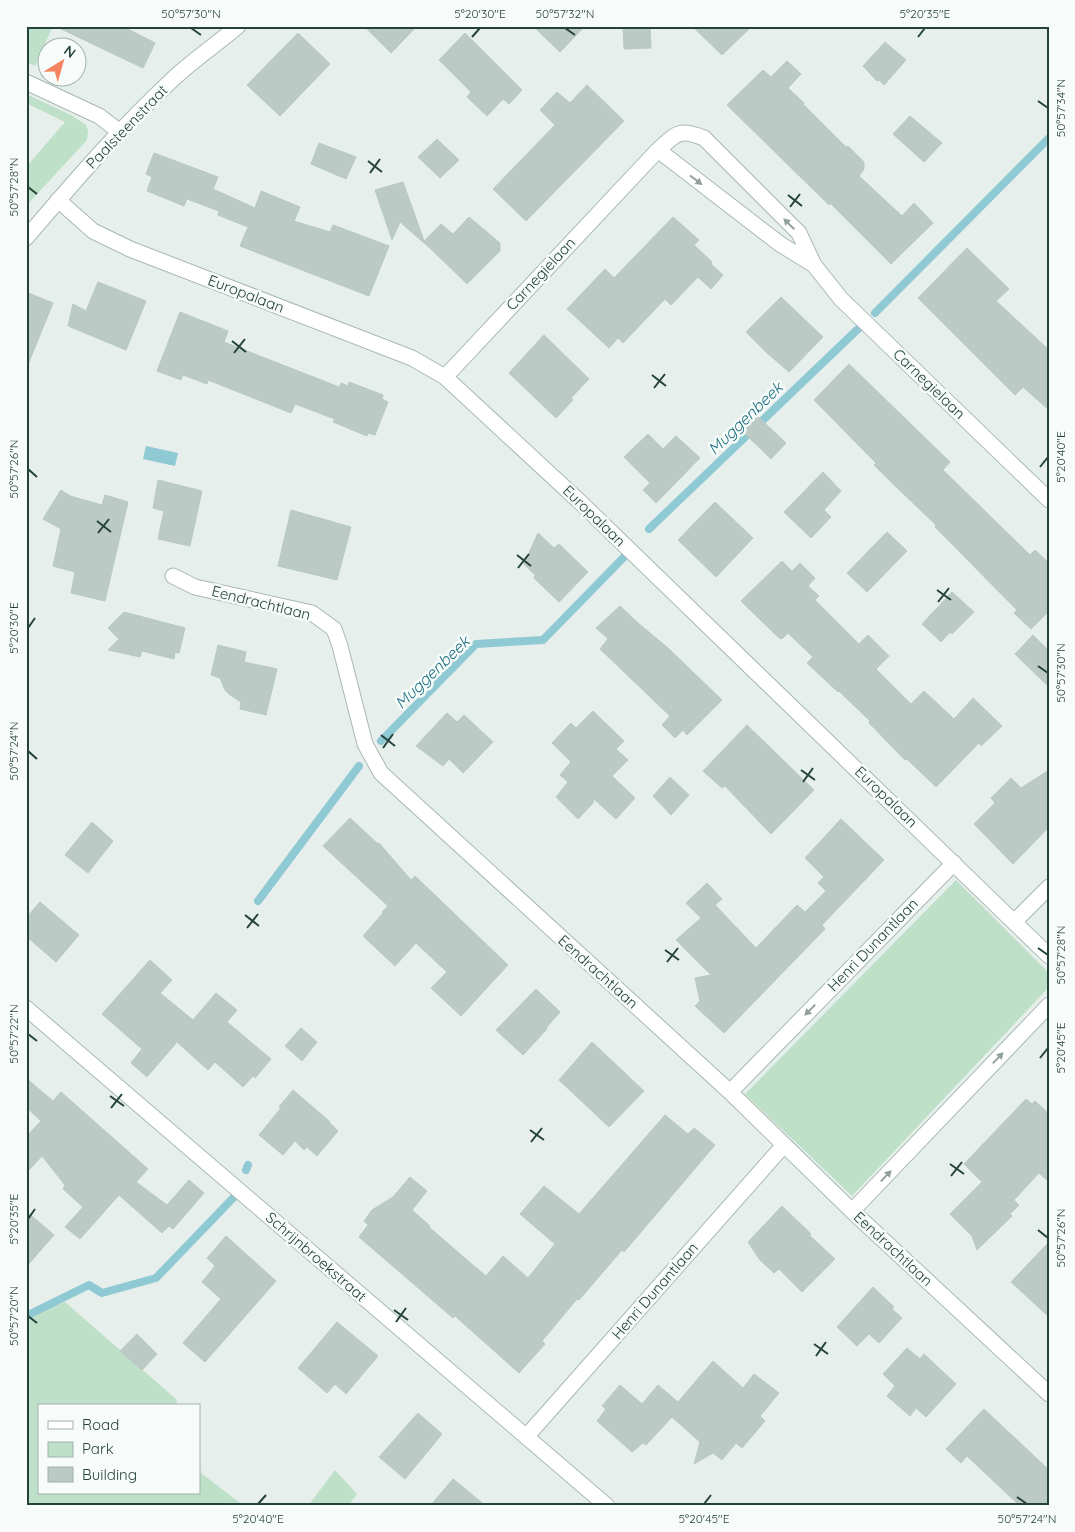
<svg xmlns="http://www.w3.org/2000/svg" width="1075" height="1532" viewBox="0 0 1075 1532" font-family="Quicksand,sans-serif">
<rect width="100%" height="100%" fill="#e6efeb"/>
<path fill="#bfe0c8" d="M26,26H53L35,66L26,62Z
M26,94L71,115L86,125L88,131L87,140L26,206V167L65,122L26,103Z
M956,880L1049,973V987L852,1196L745,1094Z
M65,1302L176,1399L178,1406H39V1493H199V1469L201,1473L244,1506H26V1316Z
M335,1470L357,1494L348,1506H308Z"/>
<path fill="#8ec9d4" d="M146,446L178,453L175,466L143,459Z"/>
<g fill="none" stroke-linecap="round" stroke-linejoin="round">
<path stroke="#8ec9d4" stroke-width="8" d="M875,313L1049,138
M649,529L859,328
M381,741L476,644L543,640L625,556
M258,901L359,766
M246,1170L248,1165
M26,1316L89,1285L102,1293L156,1278L235,1196"/>
</g>
<path fill="#bbcac4" stroke="#b8c9c2" d="M55,26H122L155,43L143,68Z
M364,26H417L391,53Z
M533,26H585L560,52Z
M623,26H650L651,48L624,49Z
M692,26H752L722,55Z
M298,33L330,64L280,116L247,85Z
M465,33L522,90L509,104L503,99L487,116L467,97L471,92L439,60Z
M885,42L906,60L884,85L879,80L877,81L863,66Z
M787,61L801,74L788,88L804,103L803,104L846,147L848,146L864,162V169L859,176L902,216L914,203L933,223L891,264L830,203L829,205L727,105L763,70L771,77Z
M587,85L624,121L526,221L493,189L555,125L540,110L557,92L570,103Z
M910,116L942,143L924,162L893,134Z
M437,139L459,160L440,178L418,157Z
M319,143L356,157L346,179L311,164Z
M154,153L218,177L213,189L255,208L261,191L300,207L294,221L330,232L333,225L389,246L369,296L240,246L248,227L218,215L219,211L187,199L184,206L147,191L152,177L146,174Z
M403,182L424,241L441,224L453,234L469,217L500,243V251L467,284L431,249L400,222L392,240L375,190Z
M673,217L699,240L694,245L712,262L711,264L723,275L711,289L698,277L671,305L665,299L623,343L618,338L609,348L567,309L605,269L614,278Z
M967,248L1009,289L996,301L1049,350V410L1023,387L1015,395L918,298Z
M98,282L146,301L126,350L68,326L73,304L86,311Z
M26,292L53,303L27,367L26,366Z
M781,297L823,337L789,372L766,352L746,332Z
M180,312L228,331L224,342L339,387L341,383L348,386L349,382L383,395L382,399L388,402L375,435L368,433L367,436L333,422L335,419L295,404L291,413L208,380L207,384L183,375L181,380L157,371Z
M544,335L589,379L571,398L573,400L556,418L509,373Z
M849,364L950,462L943,470L1030,555L1035,550L1049,563V611L1031,629L1014,613L1017,610L935,527L936,525L892,483L874,465L876,463L814,400Z
M750,409L786,443L771,459L736,425Z
M648,434L663,449L676,436L700,458L656,503L643,490L650,483L624,457Z
M823,472L841,491L824,510L831,517L811,538L784,512Z
M158,480L202,491L190,546L158,539L164,511L153,508Z
M61,490L70,496L102,505L105,495L128,502L105,601L71,593L75,572L53,566L61,529L43,519Z
M715,502L753,538L716,577L678,540Z
M291,510L351,527L337,580L278,566Z
M887,532L907,551L867,592L847,573Z
M538,533L554,548L559,544L588,572L559,602L534,578L535,575L524,564Z
M782,561L792,571L800,563L815,578L808,586L819,596L815,600L859,644L868,635L889,656L876,669L911,704L924,691L954,719L973,698L1002,726L981,746L979,743L936,787L907,759L905,760L869,723L870,721L839,691L838,692L807,663L813,657L788,633L782,639L779,638L741,601Z
M952,592L974,612L952,634L950,632L941,642L922,624Z
M620,606L638,623L668,648L722,700L687,735L683,730L675,738L662,725L670,716L600,649L608,639L596,628Z
M124,612L185,628L179,653L175,652L174,659L142,651L140,657L108,650L119,639L108,628Z
M1033,635L1049,651V687L1015,654Z
M218,645L246,652L244,662L277,669L266,715L240,709L241,702L230,695L225,690L220,678L211,675Z
M593,711L624,741L616,749L628,760L612,776L635,798L616,819L594,799L593,803L578,819L556,797L568,782L560,775L571,762L552,743L571,723L576,728Z
M447,713L457,722L464,715L493,742L463,773L449,759L443,766L416,746Z
M747,725L814,790L771,834L725,786L722,788L703,771Z
M1049,770V827L1013,864L974,824L995,803L991,798L1011,778L1021,788Z
M670,777L689,795L671,815L653,796Z
M350,818L378,844L379,843L411,880L415,876L508,965L461,1016L431,988L447,972L416,943L395,966L363,936L383,913L382,912L388,906L323,846Z
M841,819L884,860L822,925L825,929L724,1033L695,1006L700,1001L695,978L711,975L676,940L701,918L686,903L707,883L722,899L715,905L756,948L797,905L805,912L826,891L818,883L824,877L805,858Z
M92,822L113,841L88,873L65,855Z
M40,902L79,935L56,962L26,936V918Z
M150,960L172,980L160,993L193,1020L216,993L237,1010L227,1022L271,1059L255,1078L253,1076L243,1087L215,1062L208,1070L177,1042L147,1077L131,1063L142,1049L102,1014Z
M536,989L560,1012L546,1028L547,1029L523,1055L496,1030Z
M301,1028L317,1042L302,1061L285,1046Z
M592,1042L644,1091L609,1127L559,1080Z
M26,1078L53,1101L61,1092L148,1169L136,1182L167,1205L189,1180L204,1193L173,1229L169,1226L162,1233L119,1195L80,1239L65,1227L83,1207L63,1189L65,1185L42,1156L26,1173V1137L41,1121L26,1107Z
M293,1090L329,1121V1122L338,1131L317,1156L307,1147L304,1150L295,1141L283,1155L259,1135L281,1108L279,1107Z
M1026,1099L1032,1104L1035,1101L1049,1114V1182L1039,1173L1014,1200L1019,1205L1010,1214L1012,1216L977,1250L972,1236L950,1214L982,1182L964,1164Z
M665,1115L688,1134L694,1128L715,1145L624,1252L622,1250L579,1300L577,1299L542,1341L545,1344L519,1373L455,1316L453,1318L359,1237L368,1225L364,1221L372,1210L393,1197L410,1177L427,1191L412,1210L430,1226L429,1227L467,1260L486,1276L503,1256L528,1278L555,1244L520,1214L544,1186L579,1214Z
M782,1206L811,1234L809,1235L835,1259L802,1292L779,1269L774,1273L760,1260L748,1242Z
M26,1211L54,1235L26,1267Z
M226,1236L276,1281L205,1362L183,1343L221,1299L202,1282L215,1266L207,1258Z
M1049,1242V1317L1011,1282Z
M873,1287L894,1307L892,1309L902,1318L879,1343L869,1334L857,1346L837,1327Z
M337,1322L378,1356L346,1394L335,1384L327,1393L298,1368Z
M137,1334L157,1354L142,1370L120,1351Z
M907,1348L920,1359L924,1354L956,1384L926,1417L916,1408L910,1416L887,1396L895,1386L883,1374Z
M713,1361L743,1388L754,1374L779,1393L760,1416L765,1421L742,1448L736,1443L722,1460L713,1453L694,1464L700,1442L672,1417L646,1445L643,1443L632,1452L597,1421L606,1409L602,1406L620,1385L642,1404L658,1385L678,1402Z
M984,1409L1049,1470V1506H1020L967,1456L961,1463L946,1449Z
M418,1413L442,1434L405,1479L379,1457Z
M453,1479L486,1506H430Z"/>
<g fill="none" stroke-linecap="round" stroke-linejoin="round">
<defs>
<path id="minor" d="M26,82L99,116L120,132
M658,150L780,244L814,265
M58,200L93,231L130,249L412,358L445,377L580,502L1049,956
M26,238C73,183 120,128 173,79C193,60 217,44 238,26
M445,377L658,150C677,133 679,128 704,138L799,233L814,265L841,299L1049,500
M173,576L195,587L312,613L334,629L340,646L365,744L381,773L730,1092L852,1211L1049,1394
M1015,921L1049,887
M26,1008L607,1506
M730,1092L954,863
M852,1211L1049,1005
M526,1437L784,1145"/>
</defs>
<use href="#minor" stroke="#a8b8b2" stroke-width="17"/>
<use href="#minor" stroke="#fff" stroke-width="15"/>
</g>
<defs><path id="oneway-solid" d="M-6-.8H1V-3.2L6.5 0L1 3.2V.8H-6Z" transform="scale(1.25)"/></defs>
<g fill="#92a09c">
<use href="#oneway-solid" transform="translate(696 180) rotate(37)"/>
<use href="#oneway-solid" transform="translate(789 224) rotate(-135)"/>
<use href="#oneway-solid" transform="translate(810 1010) rotate(134)"/>
<use href="#oneway-solid" transform="translate(998 1058) rotate(-46)"/>
<use href="#oneway-solid" transform="translate(886 1176) rotate(-46)"/>
</g>
<path fill="none" stroke="#24423a" stroke-width="2" d="M191,28L201,35M565,28L575,35M472,37L480,28M918,37L925,28M1038,101L1048,108M368,161L382,172M370,173L380,159M28,187L37,194M788,195L802,206M790,207L800,194M232,341L246,352M234,353L245,339M652,375L666,386M654,388L665,374M1040,467L1048,457M28,469L37,477M97,521L111,532M98,533L109,519M517,555L531,566M518,568L529,554M937,590L951,600M938,602L949,588M28,628L35,618M1038,666L1048,673M381,735L395,746M383,748L393,734M28,751L37,759M801,770L815,780M803,782L813,768M245,915L259,926M247,928L258,914M1038,948L1048,955M665,950L679,960M667,962L678,948M28,1034L37,1041M1040,1058L1048,1048M110,1096L124,1106M111,1108L122,1094M530,1130L544,1140M531,1142L542,1128M950,1164L964,1174M951,1176L962,1162M28,1219L35,1209M1038,1230L1048,1238M394,1310L408,1320M28,1316L37,1323M396,1322L406,1308M814,1344L828,1354M816,1356L826,1342M1017,1497L1027,1504M258,1504L266,1495M704,1504L711,1495"/>
<g text-anchor="middle" stroke-width="5" stroke-linejoin="round" paint-order="stroke">
<g font-size="15" fill="#24423a" stroke="#f7fbf9">
<text transform="translate(127 127) rotate(-46)" y="5">Paalsteenstraat</text>
<text transform="translate(541 274) rotate(-47)" y="5">Carnegielaan</text>
<text transform="translate(246 294) rotate(21)" y="5">Europalaan</text>
<text transform="translate(929 384) rotate(44)" y="5">Carnegielaan</text>
<text transform="translate(594 516) rotate(44)" y="5">Europalaan</text>
<text transform="translate(261 603) rotate(14)" y="5">Eendrachtlaan</text>
<text transform="translate(886 797) rotate(44)" y="5">Europalaan</text>
<text transform="translate(873 945) rotate(-46)" y="5">Henri Dunantlaan</text>
<text transform="translate(598 972) rotate(42)" y="5">Eendrachtlaan</text>
<text transform="translate(893 1249) rotate(43)" y="5">Eendrachtlaan</text>
<text transform="translate(316 1257) rotate(41)" y="5">Schrijnbroekstraat</text>
<text transform="translate(655 1291) rotate(-49)" y="5">Henri Dunantlaan</text>
</g>
<g font-size="16" font-style="italic" fill="#1c6f80" stroke="#f7fbf9">
<text transform="translate(745 418) rotate(-44)" y="6">Muggenbeek</text>
<text transform="translate(432 672) rotate(-44)" y="6">Muggenbeek</text>
</g>
</g>
<rect width="1075" height="1532" fill="none" stroke="#f7fbf9" stroke-width="55"/>
<rect x="38" y="1404" width="162" height="90" fill="#f7fbf9" stroke="#a3b1ad"/>
<rect x="48" y="1421" width="25" height="8" fill="#ffffff" stroke="#a3b1ad"/>
<text x="82" y="1430" font-size="15" fill="#24423a">Road</text>
<rect x="48" y="1442" width="25" height="15" fill="#bfe0c8" stroke="#a3b1ad"/>
<text x="82" y="1454" font-size="15" fill="#24423a">Park</text>
<rect x="48" y="1467" width="25" height="15" fill="#bbcac4" stroke="#a3b1ad"/>
<text x="82" y="1480" font-size="15" fill="#24423a">Building</text>
<g transform="translate(62 62) rotate(37)"><circle r="24" fill="#f7fbf9" stroke="#a3b1ad"/>
<path d="M0-4L9 19L0 12L-9 19Z" fill="#f4845f"/>
<text y="-8" font-size="14" font-weight="bold" text-anchor="middle" fill="#24423a">N</text>
</g>
<rect x="28" y="28" width="1020" height="1476" fill="none" stroke="#24423a" stroke-width="2"/>
<g font-size="12" text-anchor="middle" fill="#24423a">
<text x="191" y="18">50°57'30"N</text>
<text x="480" y="18">5°20'30"E</text>
<text x="565" y="18">50°57'32"N</text>
<text x="925" y="18">5°20'35"E</text>
<text transform="translate(1061 108) rotate(-90)" y="4">50°57'34"N</text>
<text transform="translate(14 187) rotate(-90)" y="4">50°57'28"N</text>
<text transform="translate(1061 457) rotate(-90)" y="4">5°20'40"E</text>
<text transform="translate(14 469) rotate(-90)" y="4">50°57'26"N</text>
<text transform="translate(14 628) rotate(-90)" y="4">5°20'30"E</text>
<text transform="translate(1061 673) rotate(-90)" y="4">50°57'30"N</text>
<text transform="translate(14 751) rotate(-90)" y="4">50°57'24"N</text>
<text transform="translate(1061 955) rotate(-90)" y="4">50°57'28"N</text>
<text transform="translate(14 1034) rotate(-90)" y="4">50°57'22"N</text>
<text transform="translate(1061 1048) rotate(-90)" y="4">5°20'45"E</text>
<text transform="translate(14 1219) rotate(-90)" y="4">5°20'35"E</text>
<text transform="translate(1061 1238) rotate(-90)" y="4">50°57'26"N</text>
<text transform="translate(14 1316) rotate(-90)" y="4">50°57'20"N</text>
<text x="258" y="1523">5°20'40"E</text>
<text x="704" y="1523">5°20'45"E</text>
<text x="1027" y="1523">50°57'24"N</text>
</g>
</svg>
